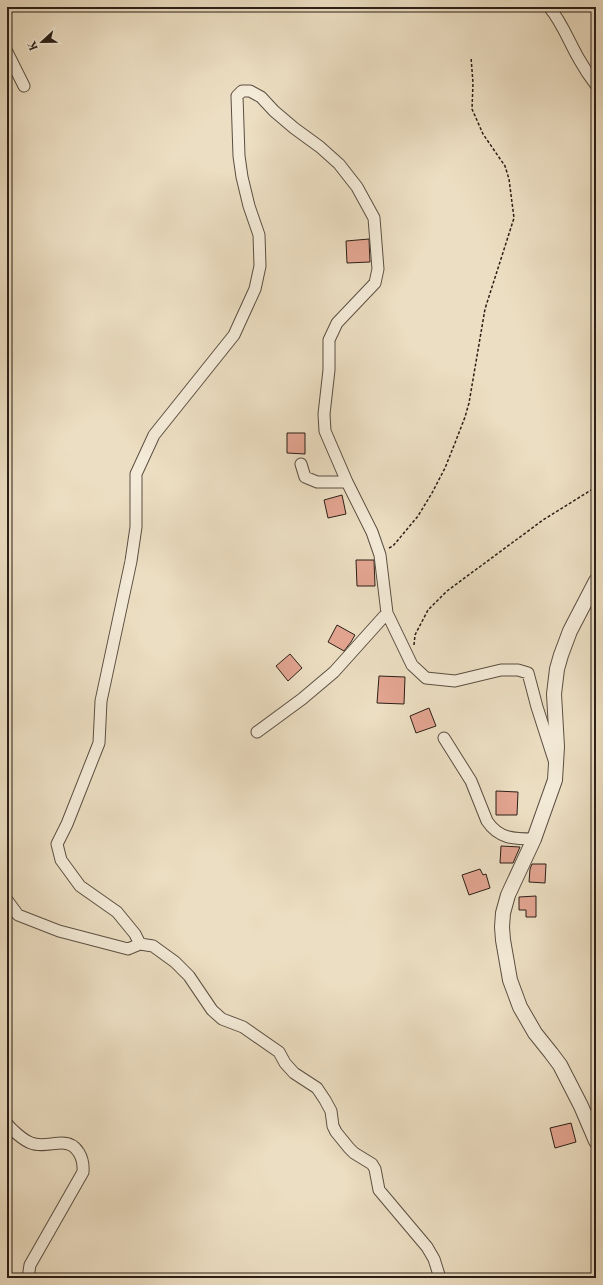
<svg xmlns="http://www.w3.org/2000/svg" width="603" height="1285" viewBox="0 0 603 1285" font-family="'Libre Bodoni',serif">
<rect width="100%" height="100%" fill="#ecdec2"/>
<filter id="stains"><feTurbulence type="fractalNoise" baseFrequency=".005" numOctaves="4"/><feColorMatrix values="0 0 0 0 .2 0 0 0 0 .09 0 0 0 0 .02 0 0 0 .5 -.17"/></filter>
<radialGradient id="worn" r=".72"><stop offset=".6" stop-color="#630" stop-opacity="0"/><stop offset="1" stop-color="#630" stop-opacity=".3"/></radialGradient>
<path fill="#e3a591" stroke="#2b1f17" d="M369,239L370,262L347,263L346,241Z
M287,433H305V454L287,453Z
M342,495L346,514L328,518L324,500Z
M356,560H374L375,586H357Z
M337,625L355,635L351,642L344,651L328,642Z
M290,654L302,668L288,681L276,666Z
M379,676L405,677L404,704L377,703Z
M429,708L436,726L416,733L410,716Z
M496,791L518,792L517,815H496Z
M501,846L520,847L513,863H500Z
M532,864H546L545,883L529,882L530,869Z
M480,869L483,875L486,874L490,888L469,895L462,875Z
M536,896V917H526V910H519V897Z
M571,1123L576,1142L555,1148L550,1128Z"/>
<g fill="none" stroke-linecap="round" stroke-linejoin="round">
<defs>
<path id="minor" d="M549,7C562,22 569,42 579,59C584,68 590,77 596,85
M7,52L24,86
M301,464L305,477L317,482H347
M257,732L302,699L334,672L387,613
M444,738L471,781L487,821C499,839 514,839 534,839
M7,900L18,915L59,931L128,949L140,944L135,934L117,912L80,886L61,860L57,844L67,824L99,743L101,701L131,561L136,527V474L154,435L234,335L255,289L260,266L259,235L249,206L242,177L239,156L237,96L242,91H250L261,97L274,111L294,128L320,147L339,164L357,187L374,218L378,269L375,283L337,323L329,340V370L324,414L325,431L347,482L372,532L380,555L387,613L412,665L426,678L455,681L501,670H518L528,673L537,707L555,763
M140,944L153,946L175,962L189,976L212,1010L222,1019L243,1027L279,1052L285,1063L294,1073L317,1088L325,1100L331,1111L333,1126L336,1132L349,1148L354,1153L372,1164L375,1169L379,1190L427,1247L434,1259L440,1278
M7,1124C12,1130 23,1140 31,1143C40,1147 52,1143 62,1143C78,1143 84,1159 83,1172L30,1265L28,1278"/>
<path id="tertiary" d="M596,581L570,631L561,655L557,669L554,694L557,747L555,780L534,839L508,895L503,913L502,927L503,940L510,980L520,1007L535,1033L551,1053L560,1065L581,1106L596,1141"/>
</defs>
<use href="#minor" stroke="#5b4f42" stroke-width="13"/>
<use href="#tertiary" stroke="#5b4f42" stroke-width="16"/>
<path stroke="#2b1f17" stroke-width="1.5" stroke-dasharray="3 2" stroke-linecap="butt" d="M389,548L393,546L418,516L432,493L445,468L455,443L465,417L469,403L485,309L514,218L509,179L505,166L483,134L472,109L473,83L471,57
M414,645L415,635L428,610L447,591L543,520L596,487"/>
<use href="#minor" stroke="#f3ead7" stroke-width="11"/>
<use href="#tertiary" stroke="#f3ead7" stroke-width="14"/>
</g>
<rect width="603" height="1285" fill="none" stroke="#ecdec2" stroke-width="24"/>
<rect x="8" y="8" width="587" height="1269" fill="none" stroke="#2b1f17" stroke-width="2"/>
<rect x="12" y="12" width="579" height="1261" fill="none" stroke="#2b1f17"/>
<g transform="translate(42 42) rotate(248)" stroke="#f3ead7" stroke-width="3" paint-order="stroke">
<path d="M0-3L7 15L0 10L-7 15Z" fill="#2b1f17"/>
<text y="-6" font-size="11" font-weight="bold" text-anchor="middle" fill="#2b1f17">K</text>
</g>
<rect width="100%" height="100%" filter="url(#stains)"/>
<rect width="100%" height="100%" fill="url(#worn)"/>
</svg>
